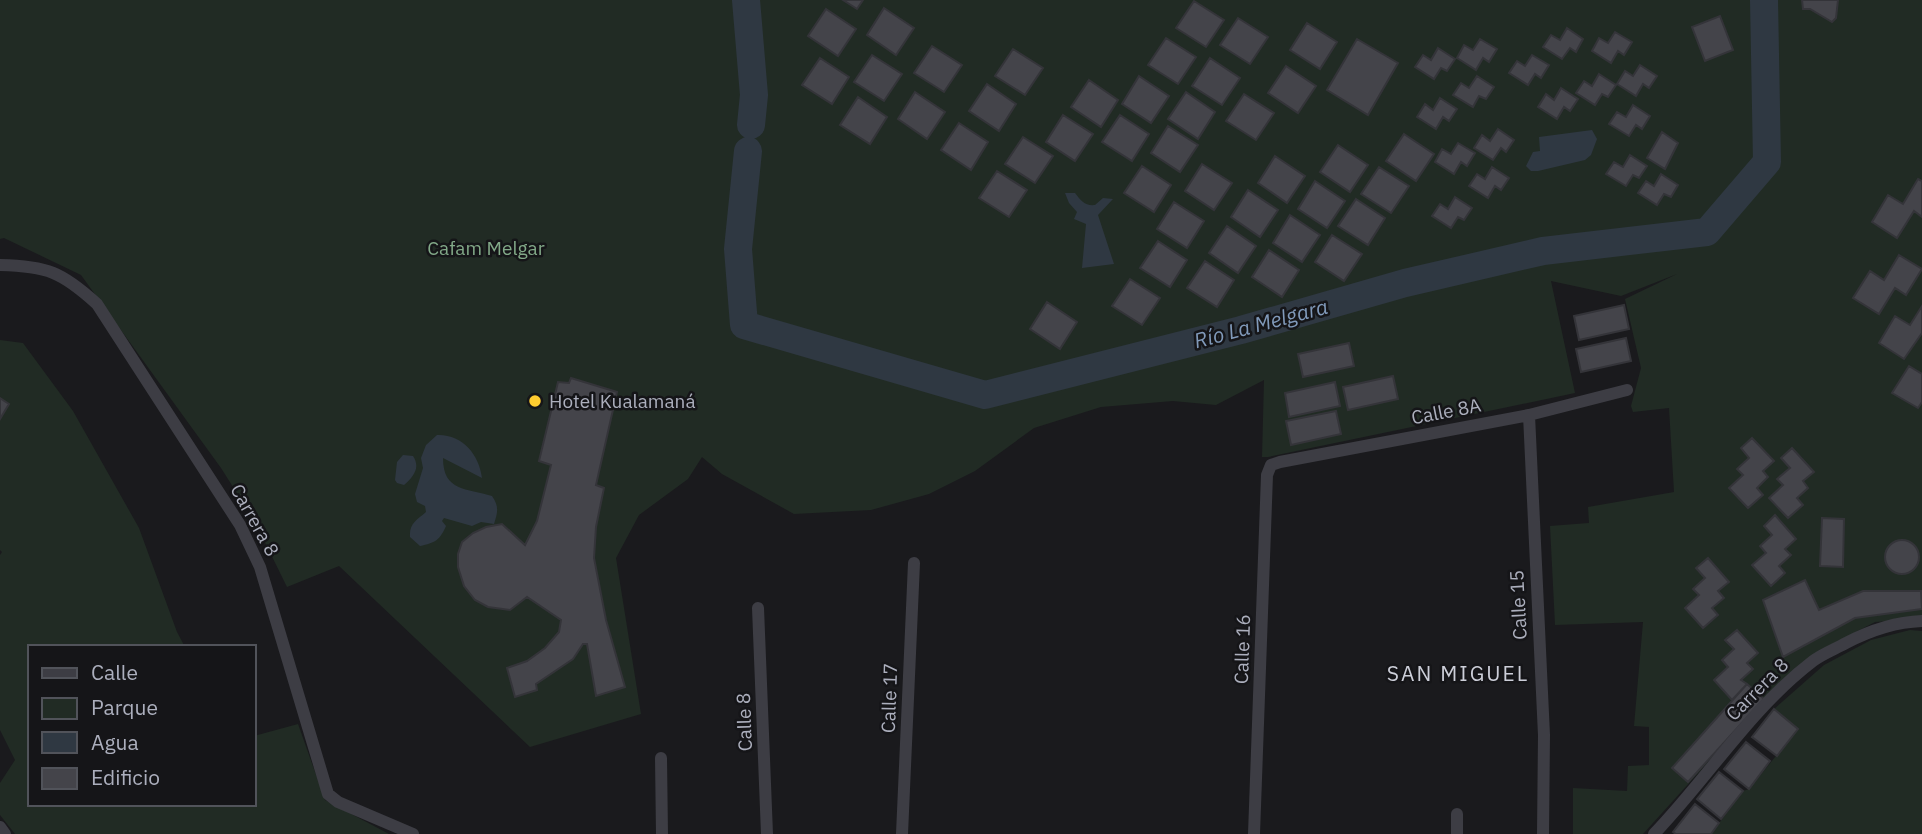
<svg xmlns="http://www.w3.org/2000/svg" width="1922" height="834" viewBox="0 0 1922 834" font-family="'IBM Plex Sans',sans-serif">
<rect width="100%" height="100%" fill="#1a1a1d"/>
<path fill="#212b24" d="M0,0H1922V619L1875,622L1814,654L1777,686L1643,834H1573V788L1627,791L1628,766L1649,765V727L1634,726L1643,622L1555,625L1550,526L1589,523L1588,507L1674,492L1669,408L1633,412L1631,406L1641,368L1625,299L1677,274L1621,296L1551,281L1575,393L1268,457H1262L1264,380L1216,405L1173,401L1101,407L1034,428L975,471L929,494L871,510L794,514L722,474L702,457L688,479L639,515L616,558L641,714L530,747L339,566L287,587L254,520L221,468L81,275L4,238L0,239Z
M0,340L23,343L73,411L139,528L177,632L185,647H30V804H254V736L298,724L325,800L389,834H15L0,815V783L15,760L0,730V555L2,552L0,550Z
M1910,630L1922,631V834H1711L1743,791L1749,789L1798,729L1774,709L1824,665L1871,640Z"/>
<path fill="#2f3842" d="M1592,130L1597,139L1591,155L1585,160L1538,171H1531L1526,166L1533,152L1540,151L1539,137Z
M1065,193H1075C1081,201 1085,206 1095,205L1103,198L1113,199L1098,215L1114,264L1082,268L1086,224L1074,219L1077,212L1069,203Z
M437,435C462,434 479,454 482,478L443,458C443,492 467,488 492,496C499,506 498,512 494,524L481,522L472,526L444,518L442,521L446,526C440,540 435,543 420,546L410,537C409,523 417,520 426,512L425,506L417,502L415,494L423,468L421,458L426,445Z
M403,455L413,456C421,468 413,477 404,485L397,483L395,480L397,462Z"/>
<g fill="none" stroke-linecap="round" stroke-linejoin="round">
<path stroke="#2f3842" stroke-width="28" d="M746,0L754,95L751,125
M748,151L738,249L744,325L985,395L1241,330L1405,283L1543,251L1707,232L1767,162L1764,0"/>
</g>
<path fill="#44444a" stroke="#343439" stroke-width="2" d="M843,0H863L857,9Z
M1802,0H1838L1836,18L1832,22L1810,9H1803Z
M1194,1L1224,20L1206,47L1176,28Z
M884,8L914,28L896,55L867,35Z
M826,9L856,29L838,56L808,36Z
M1720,16L1733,50L1705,61L1692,27Z
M1238,18L1268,37L1250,64L1220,45Z
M1307,23L1337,42L1320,69L1290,50Z
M1567,28L1583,39L1576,52L1570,48L1562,59L1543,47L1551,35L1560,40Z
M1615,32L1632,42L1624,55L1618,51L1611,63L1592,51L1599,38L1608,43Z
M1166,38L1196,57L1178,84L1148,65Z
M1357,39L1398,63L1368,115L1327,90Z
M1480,39L1497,49L1489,62L1483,58L1476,70L1457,58L1464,45L1473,50Z
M932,46L962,65L944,92L914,73Z
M1438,48L1455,59L1447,71L1441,68L1434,79L1415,67L1423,55L1431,60Z
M1013,49L1043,68L1025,95L995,76Z
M872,55L902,74L884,101L854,82Z
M1532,55L1549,65L1541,78L1535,74L1528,85L1509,73L1517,61L1525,66Z
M820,58L849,77L832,104L802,85Z
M1210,58L1240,78L1222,105L1192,86Z
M1640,65L1657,76L1649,88L1643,84L1636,96L1617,84L1625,71L1633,76Z
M1286,66L1316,86L1298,113L1268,93Z
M1599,74L1616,85L1608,97L1602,94L1595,105L1576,93L1584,81L1592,86Z
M1139,76L1169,96L1151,123L1122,104Z
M1477,76L1494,87L1486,99L1479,96L1473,107L1453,95L1461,83L1469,88Z
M1089,80L1118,100L1101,127L1071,107Z
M987,84L1016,104L999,131L969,111Z
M1561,88L1578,99L1570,111L1564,107L1557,119L1538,107L1546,94L1554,100Z
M915,92L945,112L927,139L898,119Z
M1186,92L1215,112L1198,139L1168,119Z
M1244,94L1274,113L1256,140L1226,121Z
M858,97L887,117L870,144L840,125Z
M1440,98L1457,109L1449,121L1443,117L1436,129L1417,117L1425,104L1433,110Z
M1633,105L1650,116L1642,129L1636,125L1629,136L1609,124L1617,112L1626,117Z
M1063,115L1093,134L1075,161L1046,142Z
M1120,115L1149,134L1132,161L1102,142Z
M959,123L988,142L971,170L941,150Z
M1168,126L1198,145L1180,172L1151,153Z
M1498,129L1514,140L1506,152L1501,148L1493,160L1474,148L1482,135L1490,141Z
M1662,132L1678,143L1665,169L1647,158Z
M1404,134L1434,154L1416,181L1386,161Z
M1023,137L1053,156L1035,183L1005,164Z
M1458,143L1475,153L1467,166L1461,162L1454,174L1435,162L1442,149L1451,154Z
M1338,145L1368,165L1350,192L1320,172Z
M1630,155L1647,166L1639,178L1633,175L1626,186L1606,174L1614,162L1623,167Z
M1275,156L1305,176L1287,203L1258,183Z
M1202,164L1232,183L1214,210L1185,191Z
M1142,166L1171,185L1154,212L1124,193Z
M1379,167L1409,186L1391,213L1361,194Z
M1492,167L1509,178L1501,190L1495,186L1488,198L1469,186L1477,174L1485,179Z
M997,171L1027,190L1009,217L979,198Z
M1661,174L1678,185L1671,197L1664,194L1657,205L1638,193L1646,181L1654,186Z
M1918,179L1922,181V217L1914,211L1897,238L1872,222L1888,195L1903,204Z
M1315,181L1345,201L1327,228L1298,209Z
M1248,190L1278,210L1260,237L1231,217Z
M1455,197L1472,208L1464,220L1458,217L1451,228L1432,216L1440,204L1448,209Z
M1356,199L1385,218L1368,245L1338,226Z
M1174,202L1204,221L1187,248L1157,229Z
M1290,215L1320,235L1302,262L1273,243Z
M1227,226L1256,246L1238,273L1209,253Z
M1332,235L1362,254L1344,281L1315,262Z
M1158,241L1187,260L1170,287L1140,268Z
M1269,250L1299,270L1282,297L1252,277Z
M1899,255L1922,269L1906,295L1895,288L1879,314L1853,298L1870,271L1884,280Z
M1205,261L1234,280L1217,307L1187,288Z
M1130,279L1160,298L1142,325L1112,306Z
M1047,302L1077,322L1060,349L1030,329Z
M1624,305L1629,329L1579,340L1574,316Z
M1922,306V333L1904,359L1879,343L1895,316L1910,325Z
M1626,338L1631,361L1581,372L1576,349Z
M1349,343L1354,366L1303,377L1298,354Z
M1909,366L1922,374V402L1918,408L1892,393Z
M1393,376L1398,399L1348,410L1343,387Z
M571,378L617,392L596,485L604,488L596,527L594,558L606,620L625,687L596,696L587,644H583L573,659L536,684L537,690L515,697L507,668L527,661L545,648L559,632L561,620L527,597L510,610L488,607L475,600L464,586L458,567V554L462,542L473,533L486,527L502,524L525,545L537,521L551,465L539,461L558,382L569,383Z
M1335,382L1340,406L1289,417L1285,393Z
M0,398L9,404L0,419Z
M1336,411L1341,434L1291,445L1286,421Z
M1752,438L1774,461L1763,471L1768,477L1757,488L1763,495L1748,508L1729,488L1743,475L1737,469L1749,458L1741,448Z
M1792,448L1814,472L1803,481L1808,488L1797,498L1803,505L1788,518L1769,498L1783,485L1777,479L1790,468L1781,458Z
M1775,515L1796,539L1785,549L1791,555L1779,566L1785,573L1771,586L1752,565L1766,553L1760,546L1772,535L1764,526Z
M1822,518L1844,519L1843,567L1820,566Z
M1885 557a17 17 0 1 1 34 0a17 17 0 1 1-34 0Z
M1708,558L1729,582L1718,591L1724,598L1712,608L1718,615L1703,628L1685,608L1699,595L1693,589L1705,578L1696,568Z
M1805,580L1819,610L1863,591H1921L1922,609L1855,618L1783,657L1763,600Z
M1737,630L1758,653L1747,663L1753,669L1741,680L1747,684L1732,700L1714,680L1728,667L1722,660L1734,649L1725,640Z
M1747,684L1764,699L1688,782L1672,768Z
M1774,709L1798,729L1777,756L1752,737Z
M1746,742L1770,761L1749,789L1724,769Z
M1719,772L1743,791L1721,819L1697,799Z
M1695,804L1719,823L1711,834H1676L1673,832Z"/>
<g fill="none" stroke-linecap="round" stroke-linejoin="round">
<path stroke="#3d3d44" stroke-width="12" d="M0,265C47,266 62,272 97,304L240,525L260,567L328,794L338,802L413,834
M1529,415L1544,735L1543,834
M758,608L767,834
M661,758L662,834
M0,827L5,834
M902,834L914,563
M1254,834L1267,475L1271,465L1280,462L1529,415L1627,390
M1457,834V814
M1654,834C1708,778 1750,709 1813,661C1822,654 1835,649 1846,643C1869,631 1895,622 1922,621"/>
</g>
<circle fill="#ffcd30" stroke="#151518" stroke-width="2.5" cx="535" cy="401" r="7"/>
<g text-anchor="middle" stroke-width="5" stroke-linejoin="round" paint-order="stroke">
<g font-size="19" fill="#82a988" stroke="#151518">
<text x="486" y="255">Cafam Melgar</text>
</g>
<g font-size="19" fill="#acafbd" stroke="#151518" text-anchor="start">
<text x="549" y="408">Hotel Kualamaná</text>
</g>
<g font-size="19" fill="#acafbd" stroke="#151518">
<text transform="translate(1446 411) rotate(-11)" y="7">Calle 8A</text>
<text transform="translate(255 520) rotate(61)" y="7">Carrera 8</text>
<text transform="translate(1518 605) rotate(-93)" y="7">Calle 15</text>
<text transform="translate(1242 649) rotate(-88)" y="7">Calle 16</text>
<text transform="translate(1757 689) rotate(-45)" y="7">Carrera 8</text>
<text transform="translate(889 698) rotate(-88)" y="7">Calle 17</text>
<text transform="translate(744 722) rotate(-92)" y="7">Calle 8</text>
</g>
<g font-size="21" font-style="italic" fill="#819aba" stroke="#151518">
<text transform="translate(1261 324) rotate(-15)" y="7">Río La Melgara</text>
</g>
<g font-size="21" letter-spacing="2" fill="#cdcfd9" stroke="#151518">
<text x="1458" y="681">SAN MIGUEL</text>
</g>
</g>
<rect x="28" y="645" width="228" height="161" fill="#151518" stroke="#51535a" stroke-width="2"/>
<rect x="42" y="668" width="35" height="10" fill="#3d3d44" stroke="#51535a" stroke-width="2"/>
<text x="91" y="680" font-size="21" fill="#acafbd">Calle</text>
<rect x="42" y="698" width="35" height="21" fill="#212b24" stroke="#51535a" stroke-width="2"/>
<text x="91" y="715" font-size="21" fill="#acafbd">Parque</text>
<rect x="42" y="732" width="35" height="21" fill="#2f3842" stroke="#51535a" stroke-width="2"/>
<text x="91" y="750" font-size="21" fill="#acafbd">Agua</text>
<rect x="42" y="768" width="35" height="21" fill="#44444a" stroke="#51535a" stroke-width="2"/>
<text x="91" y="785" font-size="21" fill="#acafbd">Edificio</text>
</svg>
